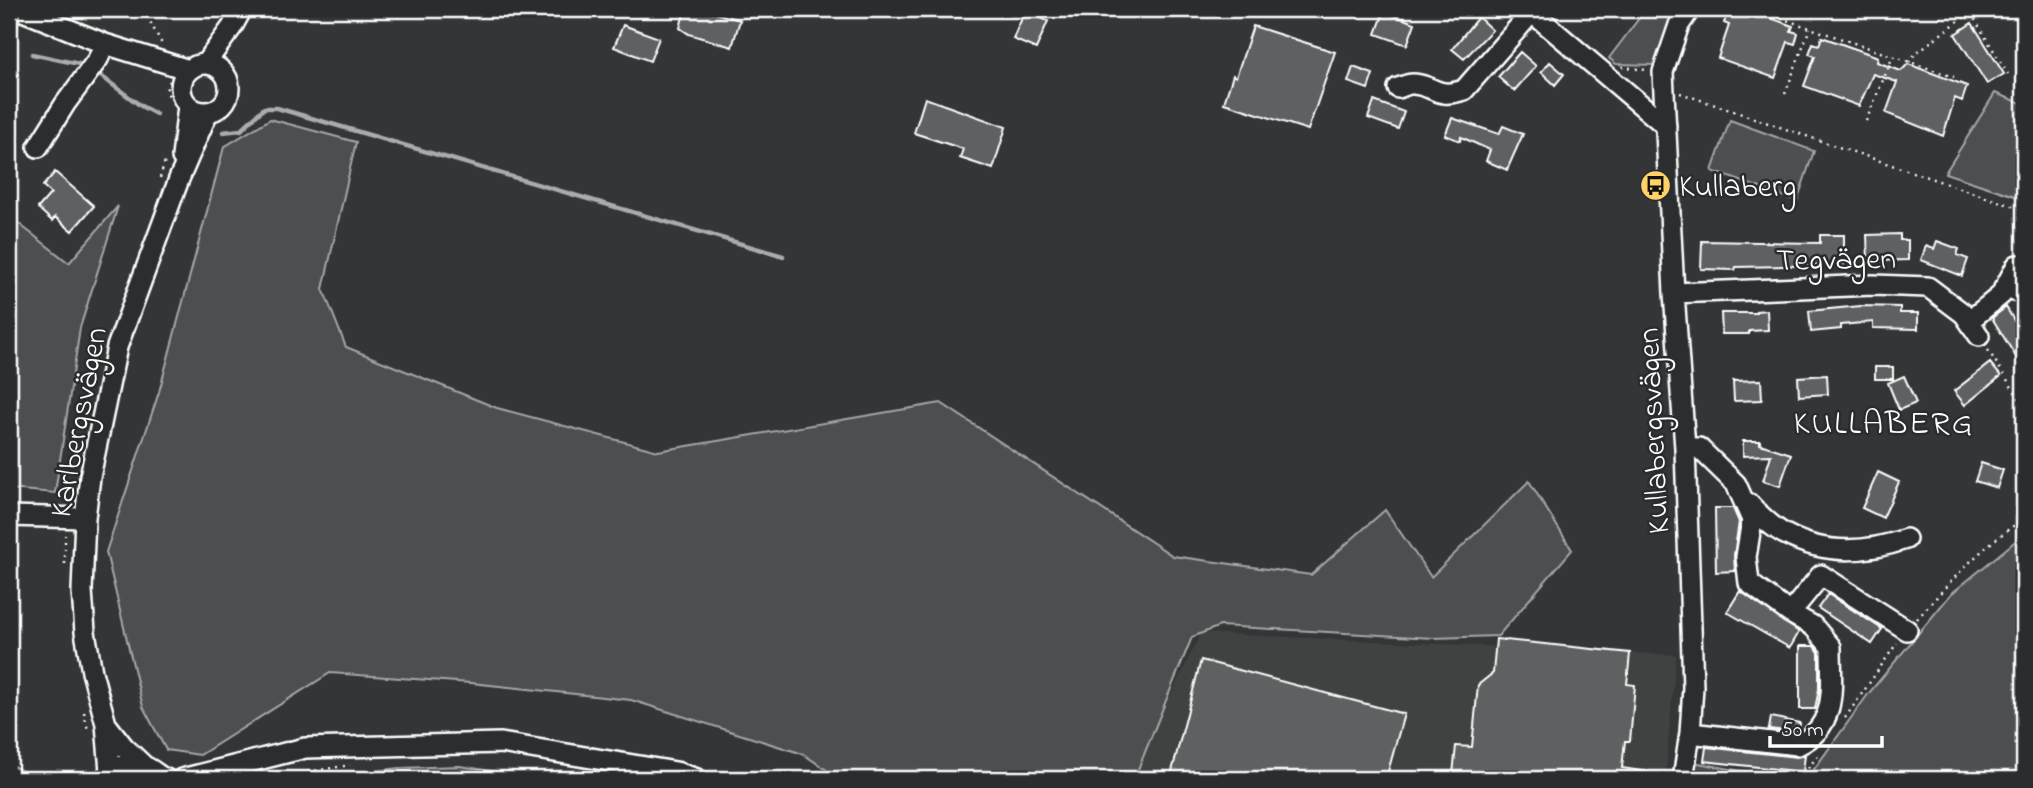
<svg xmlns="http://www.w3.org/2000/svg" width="2033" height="788" viewBox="0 0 2033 788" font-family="'Indie Flower',sans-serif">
<rect width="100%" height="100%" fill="#333536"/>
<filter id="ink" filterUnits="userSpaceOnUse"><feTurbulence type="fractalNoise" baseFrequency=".0143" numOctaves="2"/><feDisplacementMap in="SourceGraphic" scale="14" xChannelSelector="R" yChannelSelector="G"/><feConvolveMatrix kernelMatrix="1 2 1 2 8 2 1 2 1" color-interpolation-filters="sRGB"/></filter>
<g filter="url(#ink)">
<path fill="#404243" d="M1201,633L1676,655L1665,779H1130Z"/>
<path fill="#4c4f50" stroke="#a6a7a8" stroke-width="2" d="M1646,9H1678L1669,22L1656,65L1616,64L1609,58Z
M1995,93L2024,104V199L1945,173Z
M270,119L356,142L323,289L346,347L497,408L658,451L941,403L1173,556L1311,575L1385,510L1431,577L1529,481L1572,550L1498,636L1433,638L1220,626L1192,637L1134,779H840L803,754L631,700L471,683L330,673L200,755L166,750L143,707L106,552L159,392L224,147Z
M1730,120L1814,151L1797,201L1712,171Z
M118,206L80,328L55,493L9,489V216L69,263Z
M2024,534V779H1807L1869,693L1951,594Z
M1693,762L1784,779H1690Z
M9,764L38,779H9Z
M460,766L542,779H308L400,768Z"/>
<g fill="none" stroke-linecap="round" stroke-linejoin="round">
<path stroke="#abacad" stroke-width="4.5" d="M32,54L79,64
M101,76L141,106L156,114
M223,132L241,130L264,108H277L783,256"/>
</g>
<path fill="#5f6162" stroke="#fff" stroke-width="2" d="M685,9H701L740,20L732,47L689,34L680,28Z
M1736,9H1745L1793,26L1791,31L1798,33L1795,44L1788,42L1775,78L1718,58L1729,25L1724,23L1728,12L1734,14Z
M1025,11L1048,21L1036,49L1013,39Z
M1384,12L1415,23L1407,45L1376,34Z
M1478,17L1492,30L1464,59L1452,49Z
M1972,23L2004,74L1987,84L1955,34Z
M623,25L659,38L650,61L614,47Z
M1253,26L1335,52L1308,130L1224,103L1233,75L1236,77Z
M1822,37L1878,57L1877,62L1901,71L1908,64L1967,86L1962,101L1955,98L1943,136L1886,113L1897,82L1873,74L1859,106L1804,86L1815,56L1809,54L1813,43L1819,45Z
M1520,52L1536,66L1514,91L1498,77Z
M1550,62L1564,74L1555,85L1541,72Z
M1353,67L1373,74L1368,89L1348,82Z
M925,98L1006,127L993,169L960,158L963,149L914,133Z
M1374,101L1404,112L1398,129L1368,118Z
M1452,118L1499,134L1503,126L1523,134L1507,170L1486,161L1490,150L1461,137L1460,141L1445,135Z
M55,172L94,206L72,231L55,217L52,221L38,208L51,193L43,186Z
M1900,234V240H1908V260L1868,261L1867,235Z
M1820,235H1844V265L1736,267L1735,270L1701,269L1702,241L1820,243Z
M1937,241L1959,249L1957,255L1968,259L1962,276L1921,260L1926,246L1934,249Z
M1861,306L1900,307V313H1918V329L1873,328V322L1841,325V329L1811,332L1809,311Z
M2006,307L2024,337V370L1992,318Z
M1767,310L1768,330L1749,331V334H1722L1721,313H1756V311Z
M1990,363L2001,376L1965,405L1954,391Z
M1875,367H1893V379H1875Z
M1827,375L1828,394L1799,396L1798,377Z
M1904,376L1916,403L1899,410L1888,383Z
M1761,380L1762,400L1734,401L1733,381Z
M1743,441H1760V444L1791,454L1780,486L1763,481L1771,455L1743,456Z
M1981,463L2003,470L1997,488L1975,481Z
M1878,472L1899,482L1883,518L1862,508Z
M1715,508H1733L1739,522L1734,555L1735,571L1716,572Z
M1740,591L1799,632L1790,648L1727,612Z
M1828,594L1882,629L1872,644L1818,608Z
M1496,639L1630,653L1627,684L1635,685L1630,741H1625L1622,768L1648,772L1647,779H1471V776L1453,774L1456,746L1472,747L1478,685L1493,673Z
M1800,646H1814L1819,652V689L1815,709H1800Z
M1201,660L1404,714L1386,779H1170Z
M1771,717L1800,723L1799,730L1795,732L1769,729Z
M1706,747L1797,757L1805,755L1803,772L1704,761Z"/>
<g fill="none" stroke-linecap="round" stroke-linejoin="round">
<defs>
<path id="minor" d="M18,9L105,44L189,70
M1528,9L1666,126
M205,64L232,27L242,9
M181 88a24 24 0 1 1 48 0a24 24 0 1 1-48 0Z
M1398,88C1402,87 1409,83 1414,84C1436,86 1436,99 1464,90L1532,12
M38,147L65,104L98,59L105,44
M182,157L188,106
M2004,288L2024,294
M1674,293L1873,285L1928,287L1964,314L1979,336
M1969,321L2001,295L2017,265
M1685,448H1699L1736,484L1752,520L1746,557L1749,583L1790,613L1821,575L1907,630
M1748,503C1759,514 1771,527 1785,534C1824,555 1866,553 1906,539
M9,516L85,518
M106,724L124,747L144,766
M1690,733L1798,745C1839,725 1831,685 1831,647L1813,626L1790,613
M110,771L106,724L92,672L85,632L82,591L85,518L90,477L117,347L179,179L208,112
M104,779C112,766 131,761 146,767C153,770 158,776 166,779
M182,779L305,748L501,743L676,772L697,779
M1683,779L1690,733L1693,687L1685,448L1674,293L1663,72L1679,25L1690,9"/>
</defs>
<use href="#minor" stroke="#fff" stroke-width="24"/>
<path stroke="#fff" stroke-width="2.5" stroke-dasharray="2 5" stroke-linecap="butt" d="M149,9V20L162,44
M1754,9L1954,77
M1965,9L1975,20L2008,74
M1909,62L1916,53L1969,13
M1622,67L1647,70
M170,81L166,90L171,100
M1680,93L2024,210
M1785,94L1810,28
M1866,121L1893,56
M160,178L165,161
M1988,350L2024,406
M65,564V535
M1917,619C1950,582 1982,545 2024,519
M84,712L88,730
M1845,718L1897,643
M267,779L350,765
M1799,779L1821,752"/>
<use href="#minor" stroke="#2a2d2e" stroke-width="19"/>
<defs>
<path id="rail" d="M9,58L18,9"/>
</defs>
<use href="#rail" stroke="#fff" stroke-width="7"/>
<use href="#rail" stroke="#2a2d2e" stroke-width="4.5" stroke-dasharray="13" stroke-linecap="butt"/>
</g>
</g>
<defs>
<symbol id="bus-disc" viewBox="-11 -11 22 22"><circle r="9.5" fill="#ffd166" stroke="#2a2d2e"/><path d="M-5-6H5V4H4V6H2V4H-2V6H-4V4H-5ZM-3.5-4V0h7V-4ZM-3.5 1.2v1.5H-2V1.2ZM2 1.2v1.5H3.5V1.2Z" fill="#111"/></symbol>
</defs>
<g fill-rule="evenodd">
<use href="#bus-disc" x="1638" y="168" width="35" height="35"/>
</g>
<g text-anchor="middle" stroke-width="5" stroke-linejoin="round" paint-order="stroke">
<g font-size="32" fill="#fff" stroke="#2a2d2e" text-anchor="start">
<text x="1679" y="196">Kullaberg</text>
</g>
<g font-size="32" fill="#fff" stroke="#2a2d2e">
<text transform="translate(1836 258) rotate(-1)" y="11">Tegvägen</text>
<text transform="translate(77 422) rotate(-79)" y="11">Karlbergsvägen</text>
<text transform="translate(1652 431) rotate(-93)" y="11">Kullabergsvägen</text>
</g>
<g font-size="33" letter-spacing="2" fill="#fff" stroke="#2a2d2e">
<text x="1884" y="433">KULLABERG</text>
</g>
</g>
<rect width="2033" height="788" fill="none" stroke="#2a2d2e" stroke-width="35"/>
<rect x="18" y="18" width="1998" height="753" fill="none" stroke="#fff" stroke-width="2.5" filter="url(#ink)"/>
<path d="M1770 736v10h112v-10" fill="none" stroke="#ffffff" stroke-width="3.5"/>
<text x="1781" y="736" font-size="21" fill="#ffffff" stroke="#2a2d2e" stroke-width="5" paint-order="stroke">50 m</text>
</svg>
